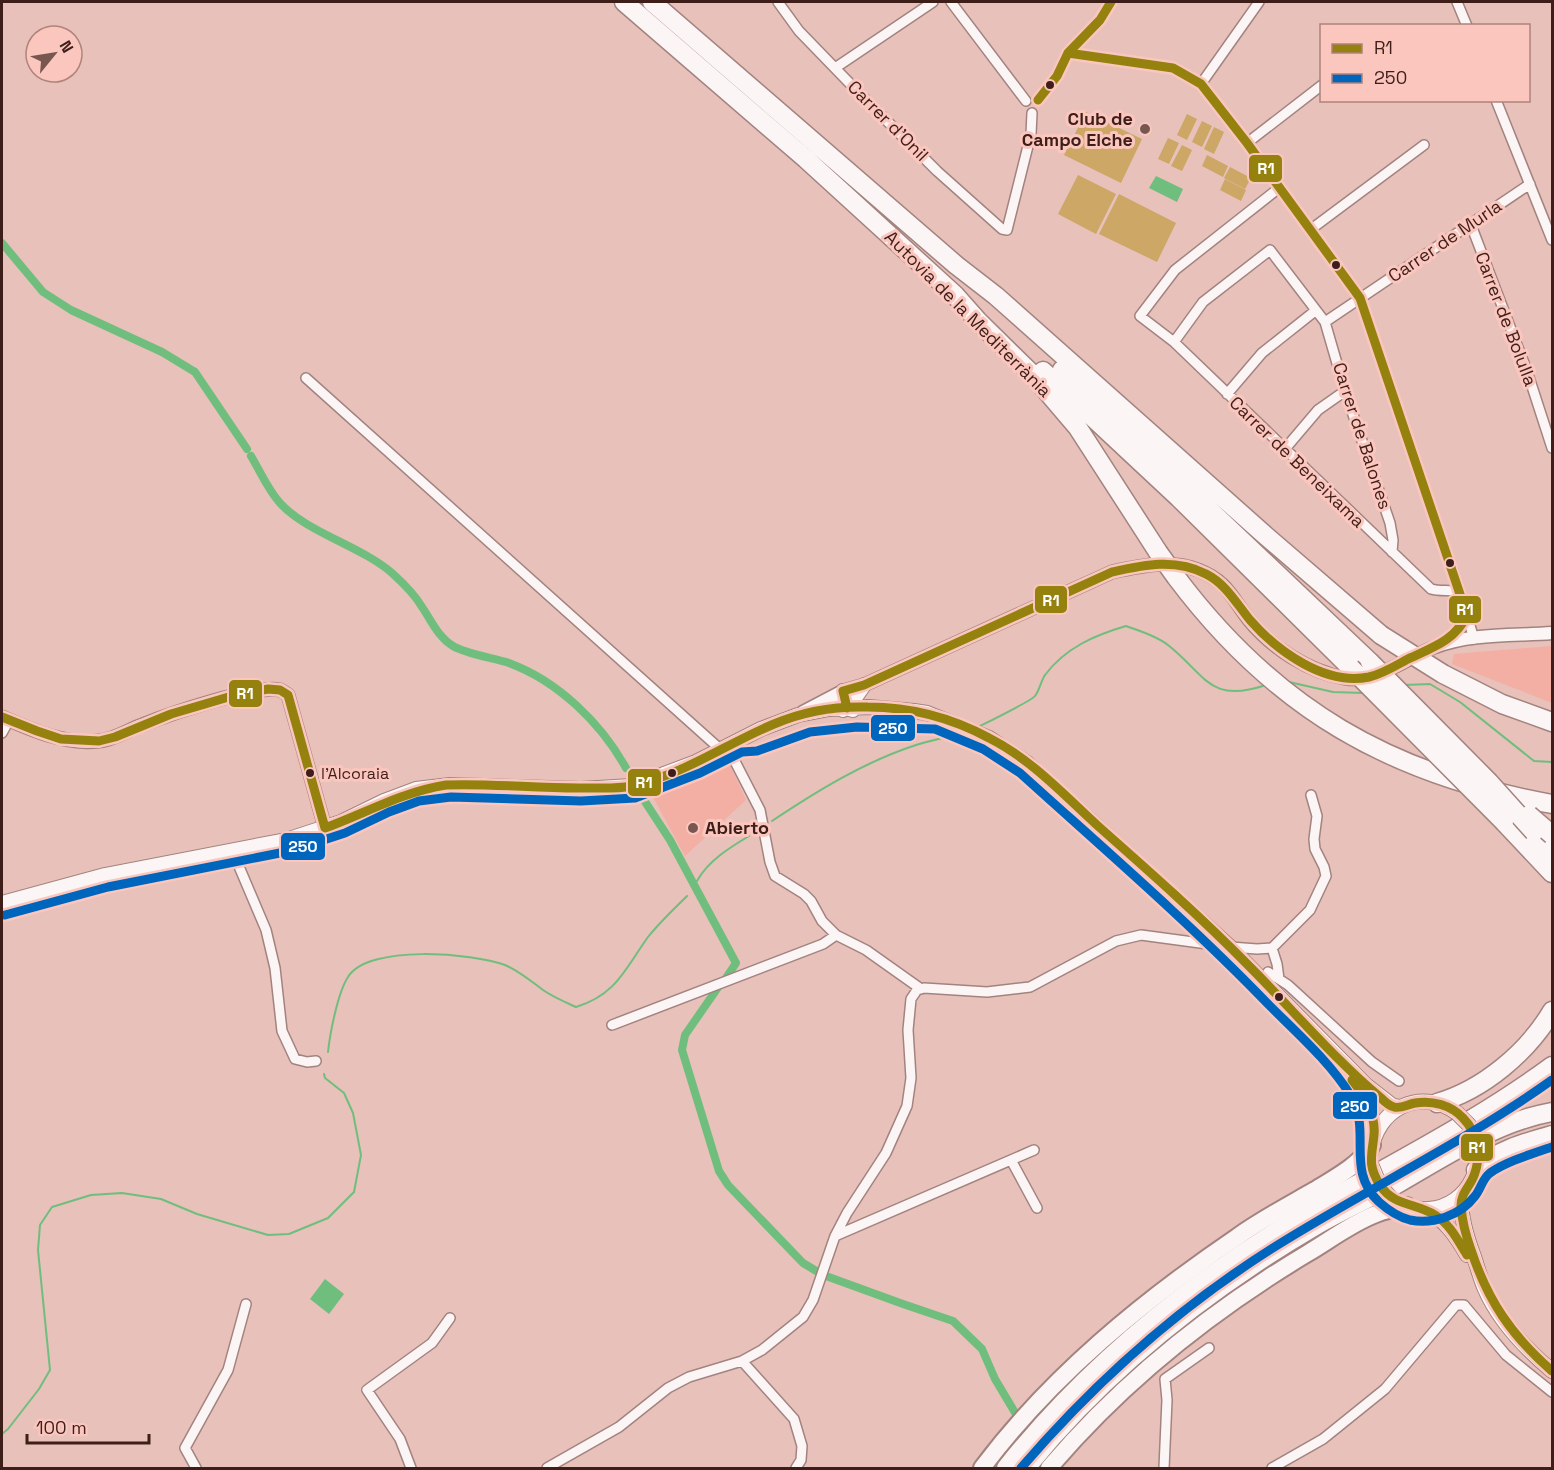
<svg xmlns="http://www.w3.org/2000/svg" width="1554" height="1470" viewBox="0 0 1554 1470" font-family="'Space Grotesk',sans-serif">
<rect width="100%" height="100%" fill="#e7c1ba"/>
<path fill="#f3afa4" d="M1552,646V703L1452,664L1454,654Z
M726,756L746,800L685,856L653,797L664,782Z"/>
<path fill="#cca766" d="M1086,112L1142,139L1121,183L1064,155Z
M1187,114L1197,119L1187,140L1177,135Z
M1202,121L1212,126L1202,147L1192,142Z
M1214,127L1224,132L1214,154L1204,149Z
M1168,138L1179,143L1169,164L1158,159Z
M1182,145L1192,150L1182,171L1171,166Z
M1207,155L1228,166L1223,177L1202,166Z
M1230,167L1251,178L1245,189L1224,178Z
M1078,175L1116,194L1096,234L1058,214Z
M1225,179L1246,190L1241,201L1220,190Z
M1119,194L1176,223L1157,262L1099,234Z"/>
<path fill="#70be7d" d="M1156,176L1183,189L1177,202L1149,188Z
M325,1279L344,1294L329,1314L310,1299Z"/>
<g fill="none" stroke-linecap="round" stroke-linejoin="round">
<path stroke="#70be7d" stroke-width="2" d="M1289,682L1333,692L1363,693
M1404,685L1430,684L1460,702L1534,761L1552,762
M978,727C986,723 1031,701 1035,696C1039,691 1041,681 1045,675C1065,648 1095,635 1126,626C1140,631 1157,636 1168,645C1207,676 1209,704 1266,685
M772,821C817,791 864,762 916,745C931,740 946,738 961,733
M697,881C708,861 729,848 749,836
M328,1052C330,1033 338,992 348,977C368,944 473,953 505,965C519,971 531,981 543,990C553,997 565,1002 576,1007C616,995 625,969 648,937C660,922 674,909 687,896
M2,1434L8,1429L39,1389L50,1370L38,1250L40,1225L52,1207L91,1195L122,1193L161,1199L197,1214L268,1235L289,1234L328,1218L354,1192L361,1155L353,1113L344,1093L325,1078L324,1074"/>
<path stroke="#70be7d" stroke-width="8" d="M2,243L43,292L71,310L162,352L195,372L247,449
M251,456C260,471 268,490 280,503C306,532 361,546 392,573C402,582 415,595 422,607C431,620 438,637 453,646C466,654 494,658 509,663C558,681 601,723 626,768
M642,797L670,840L736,963L724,981
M719,986L685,1035L682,1050L719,1171L728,1185L803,1263L818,1272
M826,1276L903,1304L953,1321L982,1349L995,1379L1017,1416"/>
<defs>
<path id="minor" d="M778,2L799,31L861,95L937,171L1002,229L1007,230L1031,134L1032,113
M951,2L1026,101
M1457,2L1467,26
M1068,53L1173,68L1201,84L1247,143L1360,298L1460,592L1474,639
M835,68L933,2
M1201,84L1259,2
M1038,100L1057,76L1068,53L1100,20L1111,2
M1496,100L1552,240
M1247,143L1322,85
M1279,188L1175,270L1140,316L1174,342L1431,589C1441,592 1450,589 1460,592
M1471,225L1527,371L1552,448
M1310,230L1424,145
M1325,322L1530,184
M1174,342L1203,302L1270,250L1325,322L1345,391L1390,523L1393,540L1392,552
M306,378L720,749
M1227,394L1262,353L1315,311
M1284,450L1318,410L1345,391
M1444,642L1463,626L1467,615
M2,733L9,720
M727,746L760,810L770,862L775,876L804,894L811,901L822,921L836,935L866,950L921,989
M232,850L266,930L275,968L282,1031L295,1059L307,1062L316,1061
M1272,948L1277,964L1279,979
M1268,972L1288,985L1372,1062L1399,1081
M612,1025L823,944L836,935
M1011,1160L1037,1208
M835,1236L1034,1150
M742,1361L794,1419L802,1446L801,1460L796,1468
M196,1468L185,1448L228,1370L246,1304
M411,1468L400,1439L367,1390L432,1343L450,1318
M547,1468L619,1427L668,1388L689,1377L742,1361L762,1350L803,1317L813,1300L835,1236L847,1213L886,1153L907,1106L911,1078L908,1030L911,999L917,990L924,988L987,992L1030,987L1116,941L1141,935L1230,947L1257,949L1272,948L1310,910L1326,876L1324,867L1315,849L1314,839L1317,816L1311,795
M1164,1468L1167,1400L1165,1379L1209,1348
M1272,1468L1323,1439L1385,1389L1456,1305H1464L1506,1355L1552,1392"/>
<path id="tertiary" d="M803,712L843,691L864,685L1112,572C1140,566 1170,559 1198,570C1227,581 1232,598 1249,620C1272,648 1309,672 1345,678C1377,684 1406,657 1435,647C1471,633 1515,636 1552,633
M2,717C32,730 65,745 99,741C113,740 128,730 142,725C167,715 256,684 280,690C280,690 287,694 288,695L325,828"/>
<path id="secondary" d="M843,691L846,708L853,710
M843,710L851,704L864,685
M2,903L105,875L286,840L341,822L384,801L416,789L450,785L581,789L632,786L696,762L761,729L798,715L829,709L869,707L914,711L927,713L989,738L1027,763L1230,947L1366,1085L1393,1106L1401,1107
M1353,1080C1366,1097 1370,1115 1374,1136
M1371,1153C1376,1109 1420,1086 1457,1113
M1461,1195C1460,1215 1466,1235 1473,1254C1477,1265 1480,1278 1485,1289C1499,1321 1526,1349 1552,1371
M1398,1202C1440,1224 1481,1192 1478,1148
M1424,1209C1445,1219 1456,1236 1467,1255"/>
<path id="trunk" d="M982,1468C1051,1376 1143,1301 1237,1237C1262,1219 1289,1205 1315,1190C1336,1177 1358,1166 1372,1145
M1049,1468C1122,1382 1211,1311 1308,1253C1330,1240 1352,1223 1376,1214C1386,1210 1396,1208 1407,1206"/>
<path id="motorway" d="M624,2L806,159L955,295L978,321L1032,374L1078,428L1158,552
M652,2L956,265L996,296L1266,536L1381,635
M1062,370L1370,662
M1043,371L1179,498L1351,668
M1176,577C1275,709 1391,775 1552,804
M1443,674L1502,704L1552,722
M1504,822L1552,873
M1534,832L1552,851
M1437,1103C1483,1090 1528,1052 1552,1011
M1476,1170C1494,1151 1527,1142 1552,1135
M1006,1468C1089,1364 1196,1278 1310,1211C1391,1164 1476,1122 1552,1066
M1026,1468C1105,1370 1208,1289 1317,1225C1343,1210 1370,1198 1397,1184C1446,1156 1496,1122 1552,1112"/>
</defs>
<use href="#minor" stroke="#a3837f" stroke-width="12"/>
<use href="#tertiary" stroke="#a3837f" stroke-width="15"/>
<use href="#secondary" stroke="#a3837f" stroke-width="16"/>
<use href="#trunk" stroke="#a3837f" stroke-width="20"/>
<use href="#motorway" stroke="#a3837f" stroke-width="21"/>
<use href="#minor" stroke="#fbf6f5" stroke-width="9"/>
<use href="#tertiary" stroke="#fbf6f5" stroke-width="12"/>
<use href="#secondary" stroke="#fbf6f5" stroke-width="14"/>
<use href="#trunk" stroke="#fbf6f5" stroke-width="16"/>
<use href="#motorway" stroke="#fbf6f5" stroke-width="18"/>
<defs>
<path id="secondary-bridge" d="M1457,1113L1469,1125L1478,1148
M1371,1164L1380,1186L1391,1198"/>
<path id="motorway-bridge" d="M1158,552L1176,577
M1381,635L1443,674
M1370,662L1489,782L1534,832
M1351,668L1504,822
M1529,815L1552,835"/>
</defs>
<use href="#secondary-bridge" stroke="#a3837f" stroke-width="16" stroke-linecap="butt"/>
<use href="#motorway-bridge" stroke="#a3837f" stroke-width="21" stroke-linecap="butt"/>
<use href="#secondary-bridge" stroke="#fbf6f5" stroke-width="14"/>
<use href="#motorway-bridge" stroke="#fbf6f5" stroke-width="18"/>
<defs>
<path id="bus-1" d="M1038,100L1057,76L1068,53L1100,20L1111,2
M847,708L843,691L864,685L1112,572C1144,565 1175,558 1206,574C1226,584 1236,603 1250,620C1277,651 1325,686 1369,677C1382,674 1395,666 1406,660C1431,648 1455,641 1467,615L1360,298L1247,143L1201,84L1173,68L1068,53
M2,717L37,731L61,739L99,741L115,737L171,714L232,696L268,689L280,690L288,695L325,828C366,813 402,792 446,785C493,783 540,789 587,788C602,788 617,789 631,786C683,775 726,744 774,724C804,711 835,706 868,707C910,707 952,718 989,738C1031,759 1064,795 1098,826C1150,872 1202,918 1250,967C1294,1011 1334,1059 1381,1098C1384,1101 1390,1106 1394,1107C1401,1109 1408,1104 1415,1103C1432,1100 1451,1105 1463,1118C1479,1134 1482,1160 1472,1180C1467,1189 1461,1195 1461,1206C1462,1221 1466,1236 1471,1250C1488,1301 1511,1335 1552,1371
M1352,1080C1364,1095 1376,1115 1374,1135C1372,1156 1367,1165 1380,1185C1393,1206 1416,1203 1435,1215C1450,1224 1458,1241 1467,1255"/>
<path id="bus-2" d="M5,915L108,887L290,851L345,833L389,812L419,801L451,797L581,801L635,798L700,773L742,752L757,751L810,732L857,727L935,729L983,749L1020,773C1104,849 1190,923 1269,1005C1297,1033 1330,1062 1351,1096C1372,1132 1345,1170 1379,1202C1388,1210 1398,1217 1410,1220C1433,1225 1461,1215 1475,1196C1481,1189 1482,1179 1490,1173C1507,1161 1532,1154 1552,1147
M1021,1468C1095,1382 1180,1306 1276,1246C1367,1189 1465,1142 1552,1080"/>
</defs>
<use href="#bus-1" stroke="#fbc6bd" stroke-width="14"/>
<use href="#bus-2" stroke="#fbc6bd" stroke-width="14"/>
<use href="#bus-1" stroke="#95810e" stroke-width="9"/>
<use href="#bus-2" stroke="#0065bd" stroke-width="9"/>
</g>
<g fill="#3e1e19" stroke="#fbc6bd" stroke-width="2">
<circle cx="1050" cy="85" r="5"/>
<circle cx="1336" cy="265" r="5"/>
<circle cx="1450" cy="563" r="5"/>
<circle cx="310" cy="773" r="5"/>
<circle cx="672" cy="773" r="5"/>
<circle cx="1279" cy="997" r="5"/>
</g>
<g fill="#795751" stroke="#fbc6bd" stroke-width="2">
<circle cx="1145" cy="129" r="6"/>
<circle cx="693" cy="828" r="6"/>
</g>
<g text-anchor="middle" stroke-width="6" stroke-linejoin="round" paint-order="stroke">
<g font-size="16" fill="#3e1e19" stroke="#fbc6bd" text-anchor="start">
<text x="321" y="779">l'Alcoraia</text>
</g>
<g font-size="18" font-weight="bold" fill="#3e1e19" stroke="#fbc6bd" text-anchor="end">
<text x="1133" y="125">Club de<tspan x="1133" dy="21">Campo Elche</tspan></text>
<text x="705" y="834" text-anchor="start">Abierto</text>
</g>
<g font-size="18" fill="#3e1e19" stroke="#fbc6bd">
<text transform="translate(888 121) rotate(45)" y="6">Carrer d'Onil</text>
<text transform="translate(1445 241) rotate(-34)" y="6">Carrer de Murla</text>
<text transform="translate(968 314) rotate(45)" y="6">Autovia de la Mediterrània</text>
<text transform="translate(1506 319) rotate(69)" y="6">Carrer de Bolulla</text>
<text transform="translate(1362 436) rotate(72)" y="6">Carrer de Balones</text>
<text transform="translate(1297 462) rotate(44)" y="6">Carrer de Beneixama</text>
</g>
</g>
<g stroke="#fbc6bd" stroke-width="2">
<rect x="1248" y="154" width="35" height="29" rx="6" fill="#95810e"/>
<rect x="1034" y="585" width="34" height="29" rx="6" fill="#95810e"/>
<rect x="1448" y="595" width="34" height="29" rx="6" fill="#95810e"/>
<rect x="228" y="679" width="35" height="29" rx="6" fill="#95810e"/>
<rect x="870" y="714" width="46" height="28" rx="6" fill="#0065bd"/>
<rect x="627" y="768" width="35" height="29" rx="6" fill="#95810e"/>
<rect x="280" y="832" width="46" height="29" rx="6" fill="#0065bd"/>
<rect x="1332" y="1091" width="46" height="29" rx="6" fill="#0065bd"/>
<rect x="1460" y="1133" width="34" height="29" rx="6" fill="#95810e"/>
</g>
<g font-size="16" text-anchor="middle" font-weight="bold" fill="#fff">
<text x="1266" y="174">R1</text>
<text x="1051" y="606">R1</text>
<text x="1465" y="615">R1</text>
<text x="245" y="699">R1</text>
<text x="893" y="734">250</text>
<text x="644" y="788">R1</text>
<text x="303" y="852">250</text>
<text x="1355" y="1112">250</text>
<text x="1477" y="1153">R1</text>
</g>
<rect width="1554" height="1470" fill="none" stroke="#3e1e19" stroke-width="6"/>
<rect x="1320" y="24" width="210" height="78" fill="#fbc6bd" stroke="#af837b" stroke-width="1.5"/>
<rect x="1332" y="44" width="30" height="9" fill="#95810e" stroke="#af837b" stroke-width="1.5"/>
<text x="1374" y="54" font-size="18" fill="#3e1e19">R1</text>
<rect x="1332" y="74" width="30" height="9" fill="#0065bd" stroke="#af837b" stroke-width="1.5"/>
<text x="1374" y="84" font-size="18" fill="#3e1e19">250</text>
<g transform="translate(54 54) rotate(60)"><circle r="28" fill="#fbc6bd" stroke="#af837b" stroke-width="1.5"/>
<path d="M0-4.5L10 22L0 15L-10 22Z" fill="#795751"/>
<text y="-9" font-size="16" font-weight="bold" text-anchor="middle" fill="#3e1e19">N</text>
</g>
<path d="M27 1434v9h122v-9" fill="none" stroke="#3e1e19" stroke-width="3"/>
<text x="36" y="1434" font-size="18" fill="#3e1e19" stroke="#fbc6bd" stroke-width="4.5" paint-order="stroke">100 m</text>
</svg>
